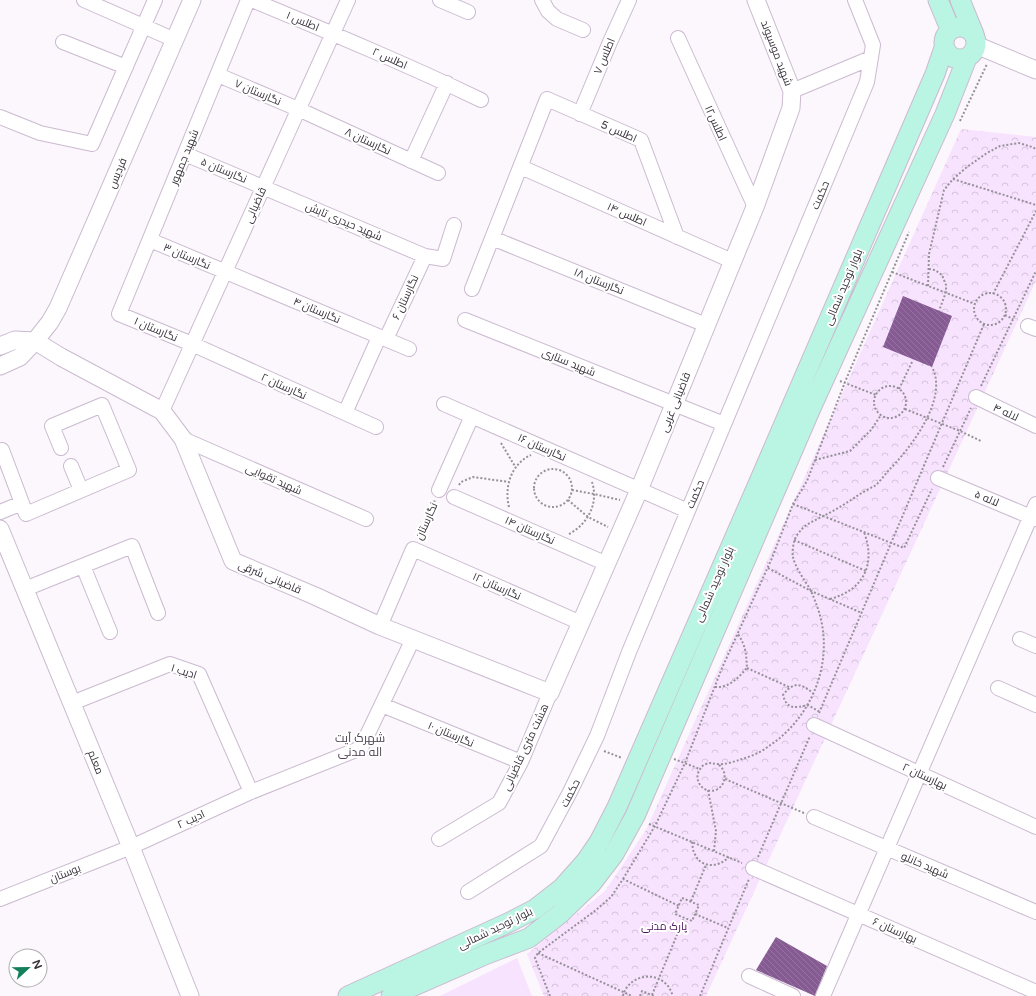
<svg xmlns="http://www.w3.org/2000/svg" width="1036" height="996" viewBox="0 0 1036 996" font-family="'Varela Round',Cairo,sans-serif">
<defs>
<pattern id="forest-crowns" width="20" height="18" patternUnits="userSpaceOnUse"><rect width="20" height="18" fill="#f8e3ff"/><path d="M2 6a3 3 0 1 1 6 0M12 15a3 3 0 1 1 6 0" fill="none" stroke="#d5c3db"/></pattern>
<pattern id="building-back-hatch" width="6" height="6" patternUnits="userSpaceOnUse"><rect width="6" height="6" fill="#865b94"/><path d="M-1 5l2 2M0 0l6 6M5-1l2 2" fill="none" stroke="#9575a0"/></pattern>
</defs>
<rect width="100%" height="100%" fill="#fbf7fc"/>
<path fill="url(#forest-crowns)" d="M961,129L1036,137V281L706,996H544L527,954L532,950L605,891L646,830Z"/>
<path fill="#f8e3ff" d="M517,958L532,996H440Z"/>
<path fill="url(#building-back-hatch)" d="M903,296L952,316L932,367L883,347Z
M776,937L827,966L815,996L756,970Z"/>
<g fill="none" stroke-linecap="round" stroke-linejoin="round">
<defs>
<path id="minor" d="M84,0L175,40
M248,0L119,314L192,344L376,427
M252,0C329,32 406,64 481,100
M440,0L468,12
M542,0L548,11L557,19L583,30
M678,38L755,207
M63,42L126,67
M218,75L298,109L438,173
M792,91L871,58
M580,114L610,42L629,0
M0,117L40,133L92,144L155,0
M185,154L425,256L443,259L454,225
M411,161L447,83
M521,167L732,261
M492,238L706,325
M150,240L409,349
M472,289L547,99L641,140L677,237
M465,320L724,424
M1028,326L1036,329
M386,339L425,256
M976,397L1036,426
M444,404L688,511
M162,411L348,0
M345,413L379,337
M183,439L366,519
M2,450L26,514L129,470L102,405L52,426L61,448
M71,466L81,490
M938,478L1036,519
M439,490L472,416
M454,497L607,564
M0,512L22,503
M83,566L110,632
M25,589L132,546L158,613
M380,626L413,549L581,623
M1020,639L1036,646
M998,688L1036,705
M72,703L170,664L199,674L251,792
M382,705L521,762
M814,725L1036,827
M814,817L1036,912
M439,839L499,803L521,762L550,693
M753,868L1036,992
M468,892L541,846L570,792L597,736L629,652L867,82L873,45L855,0
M0,899L131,847L251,792L361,748L413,639
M749,976L793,996
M823,996L1036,504"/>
<path id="tertiary" d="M976,45L1036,70
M0,346L15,340L35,341L61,357L162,411L183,439L233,561L315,596L380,626L550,693L639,490L755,207L791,108L792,91L756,0
M0,366L20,357L35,341L50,322L58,308L192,0
M0,529L131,847L190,996"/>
<path id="secondary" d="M938,0L950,29
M960,0L974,34
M944 43a16 16 0 1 1 32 0a16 16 0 1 1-32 0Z
M348,996L510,922L535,909L562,888L586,861L599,842L617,807L758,484L935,74L944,48
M391,996L487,954L529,938L560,914L591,884L614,854L635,816L811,408L945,114L967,58"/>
</defs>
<use href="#minor" stroke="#cbbad1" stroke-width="16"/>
<use href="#tertiary" stroke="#cbbad1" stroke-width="19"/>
<use href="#secondary" stroke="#cbbad1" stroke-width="21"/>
<path stroke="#969198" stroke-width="2" stroke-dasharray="2 2" stroke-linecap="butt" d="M960,121L987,64
M953,179L1036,205
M929,269L935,270L942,275L946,285V292L939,311
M892,272L975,304
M928,286L929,254L944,190L953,179L967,167L987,153L1000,146L1019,143L1032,147L1036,149
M974 309a16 16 0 1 1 32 0a16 16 0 1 1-32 0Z
M993,294L1036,211
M1005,315L1013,319
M840,381L876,395
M981,386L1036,271
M874 402a16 16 0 1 1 32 0a16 16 0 1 1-32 0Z
M899,389L913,360
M905,409L960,431L981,441
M501,443L516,468
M815,460L850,451L871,430L881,415
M943,467L971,408
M534 488a19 19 0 1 1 38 0a19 19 0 1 1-38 0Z
M459,485L461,482L473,477L509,482
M572,490L594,494L620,500
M568,500L588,517L608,527
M793,504L904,548L932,489
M509,507C504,487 511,464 531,455
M569,534C588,524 599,503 592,482
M418,539L435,500
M794,540L866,571
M768,568L811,591L862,613
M830,599C864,590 876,564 864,532
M747,668L789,687
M715,687C729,688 738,678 747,668C746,652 746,647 738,634
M814,694C802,684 794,680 783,695C787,710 795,708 808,705L820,712
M819,713L984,324
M604,751L622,758
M674,759L700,769
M719,765C721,767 723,769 724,772C726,779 723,787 716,790C705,794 695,783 698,773C700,769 702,765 706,764C711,762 713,764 718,764C723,765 733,762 739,760C749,757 760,753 769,746C814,716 836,658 817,606C815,601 813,595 810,589C805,581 795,567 793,557C792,553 793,546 794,542C795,537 799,532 802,529C808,523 816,520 823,516C836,510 848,502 860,494C865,491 871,488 876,485C880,481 884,476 888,471C910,449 949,399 932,367
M725,779L804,813
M708,790L716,831L714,851
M649,824L742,863
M692,842C693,845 692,849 694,852C700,869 718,868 729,857
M758,857L810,736
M623,879L655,826L685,763L722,668L772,558L793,504L807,481L845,382L909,232
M682,898L699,905L692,921L675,914Z
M691,901L706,865
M695,914L728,928
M538,953L632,996
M652,995L684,918
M550,996L535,958L538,953L596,910L611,897L623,879L679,906
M623,996C627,978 651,970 665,983C669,986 671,991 673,996
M640,996L642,991L654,996
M700,996L749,879"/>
<use href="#minor" stroke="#fff" stroke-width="14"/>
<use href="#tertiary" stroke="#fff" stroke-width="17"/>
<use href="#secondary" stroke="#baf4e2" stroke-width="19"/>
</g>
<g text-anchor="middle" stroke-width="4" stroke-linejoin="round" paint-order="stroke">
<g font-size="11" fill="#38323b" stroke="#fff">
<text transform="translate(303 21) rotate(23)" y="4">اطلس ۱</text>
<text transform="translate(777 53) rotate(69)" y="4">شهید موسیوند</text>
<text transform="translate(604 56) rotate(-67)" y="4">اطلس ۷</text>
<text transform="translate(390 58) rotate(24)" y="4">اطلس ۲</text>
<text transform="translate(258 92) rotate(23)" y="4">نگارستان ۷</text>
<text transform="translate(716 123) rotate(66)" y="4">اطلس۱۲</text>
<text transform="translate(619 131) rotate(24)" y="4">اطلس 5</text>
<text transform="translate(368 141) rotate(25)" y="4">نگارستان ۸</text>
<text transform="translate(184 157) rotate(-68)" y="4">شهید جمهور</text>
<text transform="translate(224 170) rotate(23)" y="4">نگارستان ۵</text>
<text transform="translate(117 173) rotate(-67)" y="4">فردیس</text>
<text transform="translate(820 195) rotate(-67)" y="4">حکمت</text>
<text transform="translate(255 205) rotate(-66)" y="4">قاضیانی</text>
<text transform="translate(627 214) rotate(24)" y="4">اطلس ۱۴</text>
<text transform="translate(344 221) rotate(23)" y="4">شهید حیدری تابش</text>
<text transform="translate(187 256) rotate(23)" y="4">نگارستان ۳</text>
<text transform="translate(599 281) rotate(22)" y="4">نگارستان ۱۸</text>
<text transform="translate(843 287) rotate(-67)" y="4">بلوار توحید شمالی</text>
<text transform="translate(405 297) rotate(-65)" y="4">نگارستان ۶</text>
<text transform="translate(317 310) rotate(23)" y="4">نگارستان ۴</text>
<text transform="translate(156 329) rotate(23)" y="4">نگارستان ۱</text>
<text transform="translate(569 362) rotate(22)" y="4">شهید ستاری</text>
<text transform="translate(284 386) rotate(24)" y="4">نگارستان ۲</text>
<text transform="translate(675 402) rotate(-68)" y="4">قاضیانی غربی</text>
<text transform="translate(1006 412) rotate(25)" y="4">لاله ۴</text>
<text transform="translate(542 447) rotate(24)" y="4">نگارستان ۱۶</text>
<text transform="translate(274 479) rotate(24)" y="4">شهید تقوایی</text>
<text transform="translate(695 494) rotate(-67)" y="4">حکمت</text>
<text transform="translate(987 498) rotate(23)" y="4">لاله ۵</text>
<text transform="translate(426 521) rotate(-66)" y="4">نگارستان</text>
<text transform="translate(530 530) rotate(24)" y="4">نگارستان ۱۴</text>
<text transform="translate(270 577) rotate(23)" y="4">قاضیانی شرقی</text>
<text transform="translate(714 584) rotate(-66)" y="4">بلوار توحید شمالی</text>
<text transform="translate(497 586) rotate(24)" y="4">نگارستان ۱۲</text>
<text transform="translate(184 671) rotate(18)" y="4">ادیب ۱</text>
<text transform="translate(451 734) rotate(23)" y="4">نگارستان ۱۰</text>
<text transform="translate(525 747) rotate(-65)" y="4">هشت متری قاضیانی</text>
<text transform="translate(96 762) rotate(68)" y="4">معلم</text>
<text transform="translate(925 776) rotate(25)" y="4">بهارستان ۲</text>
<text transform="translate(570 793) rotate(-63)" y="4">حکمت</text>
<text transform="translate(191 819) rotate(-25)" y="4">ادیب ۲</text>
<text transform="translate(925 865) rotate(23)" y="4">شهید خانلو</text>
<text transform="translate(65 873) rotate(-22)" y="4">بوستان</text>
<text transform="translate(495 928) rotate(-26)" y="4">بلوار توحید شمالی</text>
<text transform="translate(895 930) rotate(24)" y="4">بهارستان ۶</text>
</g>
<g font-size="11" fill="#4b125c" stroke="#fff">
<text x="664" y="930">پارک مدنی</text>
</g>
<g font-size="12" fill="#4f4153" stroke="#fff">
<text x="360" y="742">شهرک آیت<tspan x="360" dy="14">اله مدنی</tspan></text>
</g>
</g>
<g transform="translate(28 968) rotate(68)"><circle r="19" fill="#ffffff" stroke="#afadb1"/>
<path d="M0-3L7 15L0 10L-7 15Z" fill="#137f5b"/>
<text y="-6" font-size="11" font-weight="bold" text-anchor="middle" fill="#38323b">N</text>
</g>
</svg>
